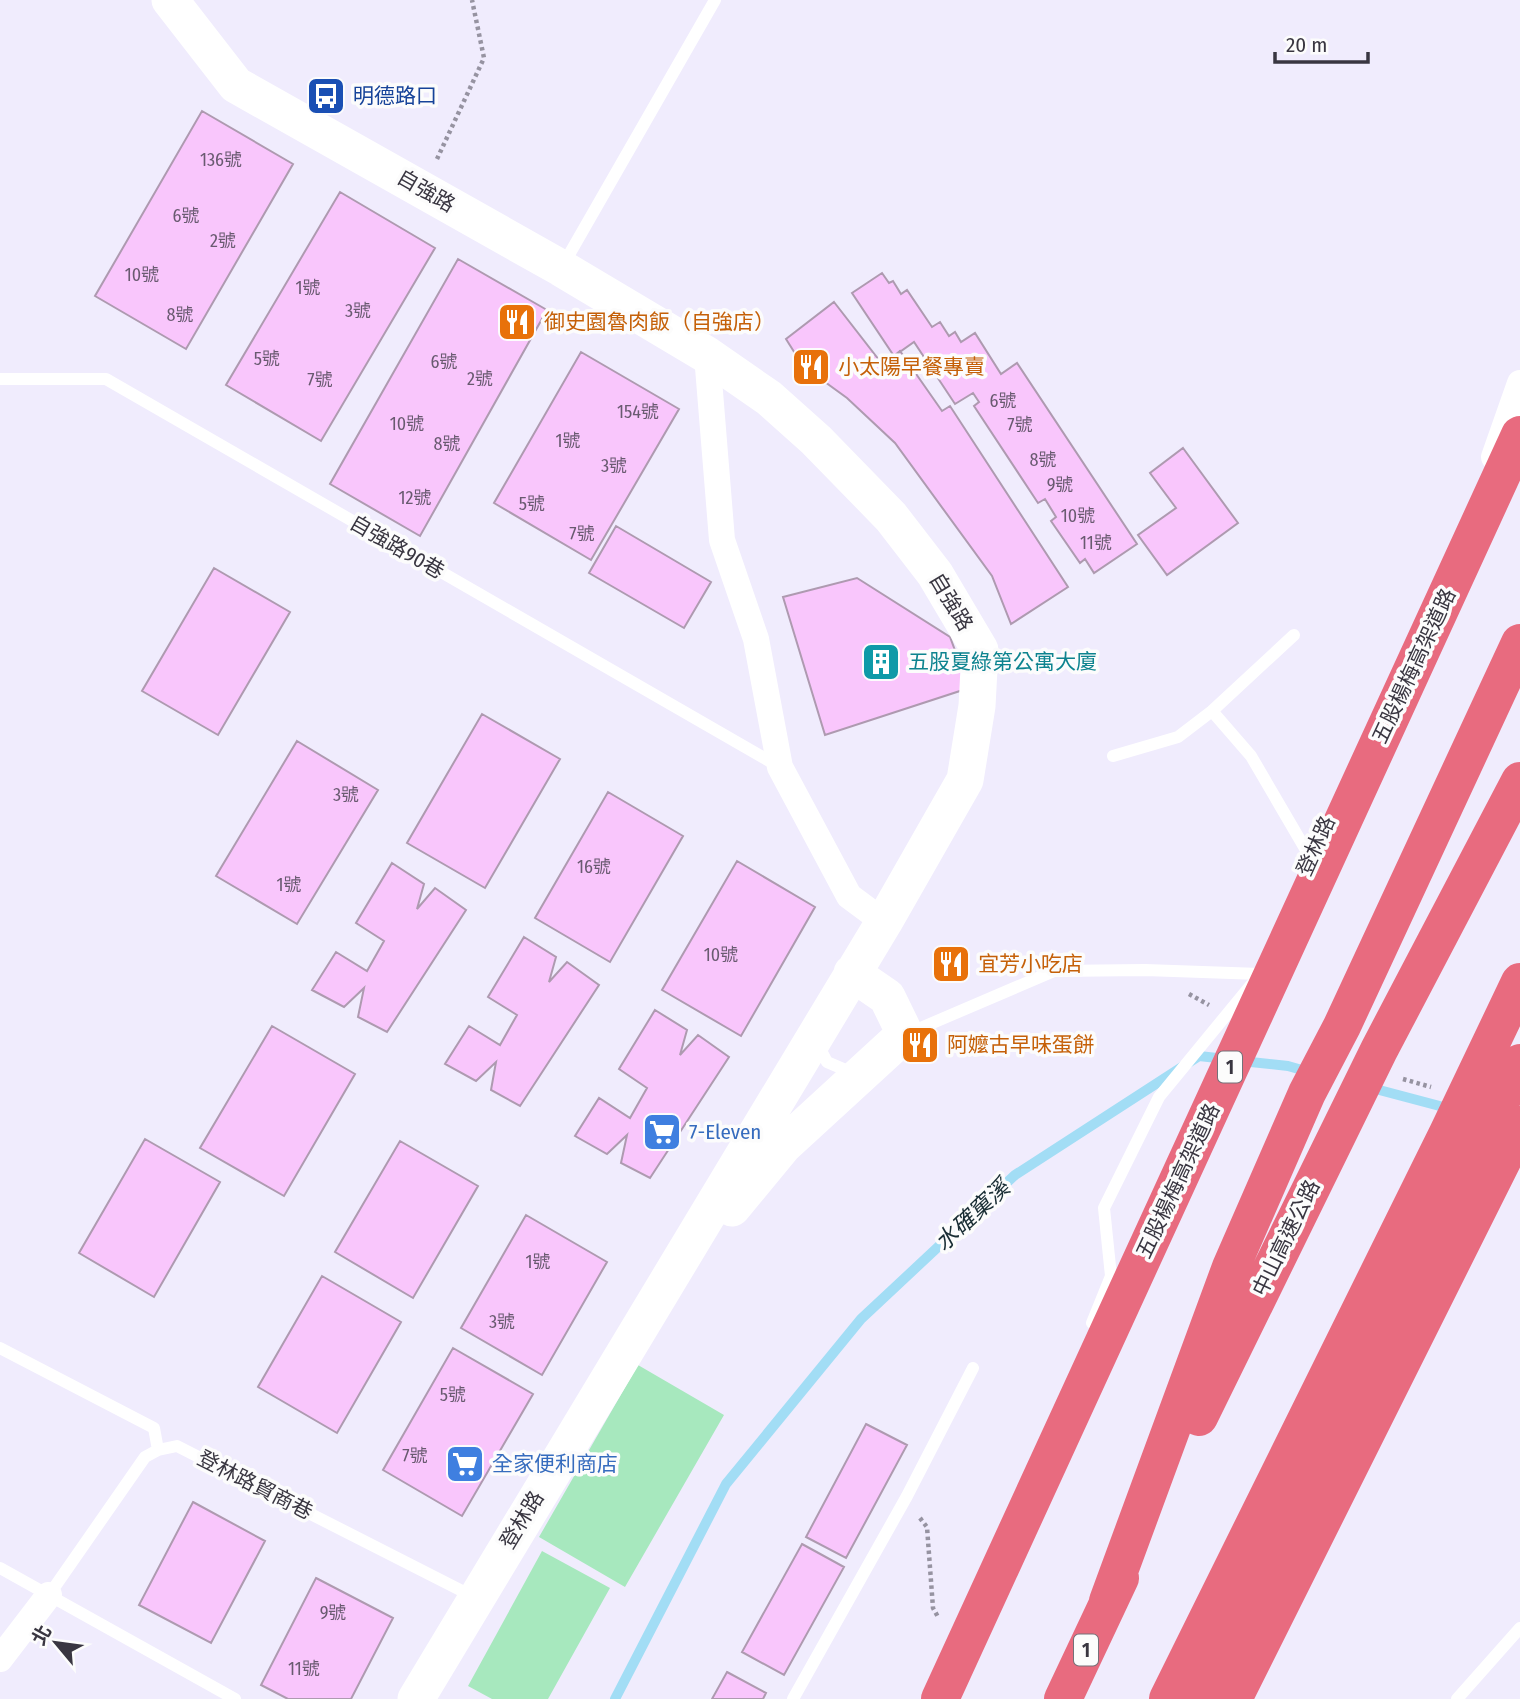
<svg xmlns="http://www.w3.org/2000/svg" width="1520" height="1699" viewBox="0 0 1520 1699" font-family="'Fira Sans Condensed','Noto Sans TC',sans-serif">
<rect width="100%" height="100%" fill="#f0ecfd"/>
<path fill="#a7e8be" d="M638,1365L724,1415L625,1587L539,1537Z
M542,1551L610,1588L548,1699H492L468,1686Z"/>
<g fill="none" stroke-linecap="round" stroke-linejoin="round">
<path stroke="#a2ddf5" stroke-width="10" d="M1241,1061L1288,1066L1309,1072
M1368,1087L1451,1109
M615,1699L726,1484L861,1319L1015,1175L1199,1056L1226,1059"/>
</g>
<path fill="#f9c6fc" stroke="#ae9ab0" stroke-width="2" d="M202,111L293,164L186,349L95,296Z
M340,192L435,248L321,441L226,385Z
M458,259L547,310L420,536L330,484Z
M882,273L889,283L893,281L901,294L907,290L932,327L940,322L949,336L955,332L961,342L975,333L1001,374L1017,363L1137,544L1094,573L1085,559L1080,563L1051,521L1056,517L1045,499L1038,503L974,406L979,402L973,393L955,404L914,342L894,356L852,293Z
M834,302L883,365L900,351L942,411L950,406L1068,587L1011,624L992,576L895,443L847,398L803,366L786,339Z
M581,352L679,409L591,560L494,503Z
M1183,448L1238,523L1167,575L1138,535L1176,508L1150,473Z
M616,526L711,582L684,628L589,573Z
M214,568L290,612L218,735L142,691Z
M857,578L950,637L969,688L825,735L783,597Z
M482,714L560,759L485,888L407,843Z
M297,741L378,790L297,924L216,876Z
M608,792L683,836L610,962L535,918Z
M737,861L815,907L741,1036L662,990Z
M392,863L424,884L417,909L435,888L466,910L387,1032L358,1017L364,988L344,1007L312,990L336,952L367,971L384,941L356,923Z
M524,937L556,957L549,982L567,962L599,985L520,1106L491,1090L496,1062L476,1081L445,1064L469,1026L500,1045L517,1015L488,997Z
M655,1010L687,1030L680,1055L698,1035L729,1057L650,1178L621,1163L627,1135L607,1154L575,1136L599,1098L630,1118L647,1088L619,1069Z
M272,1026L355,1074L284,1196L200,1148Z
M145,1139L220,1182L154,1297L79,1253Z
M400,1141L478,1186L413,1298L335,1252Z
M526,1215L607,1262L542,1375L461,1328Z
M322,1276L401,1322L337,1433L258,1387Z
M453,1348L533,1394L462,1516L383,1470Z
M866,1424L907,1445L846,1558L806,1537Z
M193,1502L265,1541L211,1643L139,1605Z
M802,1544L844,1567L784,1675L742,1652Z
M316,1578L393,1618L351,1699H288L261,1685Z
M727,1672L766,1693L763,1699H712Z"/>
<g fill="none" stroke-linecap="round" stroke-linejoin="round">
<path stroke="#9693a1" stroke-width="4.5" stroke-dasharray="3.5 3.5" stroke-linecap="butt" d="M437,159L484,58L472,0
M1189,994L1209,1005
M1403,1079L1431,1087
M920,1518L927,1527L933,1608L938,1617"/>
<path stroke="#fff" stroke-width="12" d="M562,267L715,0
M0,379H106L778,766
M1212,711L1251,756L1310,857
M1113,756L1178,737L1212,711L1294,635
M909,1033L1054,971L1145,970L1260,974
M817,1043L827,1062L855,1074
M1092,1323L1111,1276L1104,1208L1159,1097L1251,985
M0,1348L154,1428L158,1450
M0,1568L235,1699
M49,1595L145,1457L158,1450L177,1446L474,1597
M793,1699L907,1496L973,1368
M1457,1699L1520,1628"/>
<path stroke="#fff" stroke-width="26" d="M707,355L722,540L756,639L780,767L849,896L884,922
M1494,457L1520,383
M0,1659L49,1595"/>
<path stroke="#fff" stroke-width="37" d="M170,0L236,85L561,268L707,355L769,398L816,440L891,517L935,574L980,650L977,706L965,780L884,922L416,1699
M732,1208L784,1145L905,1034L887,997L852,973"/>
<path stroke="#e86b7f" stroke-width="38" d="M1199,1417L1379,1050L1520,781
M1108,1601L1231,1267L1307,1093L1342,1026L1520,643
M940,1699L1520,435
M1063,1699L1120,1578
M1168,1699L1448,1133L1520,982
M1201,1699L1285,1527L1520,1063
M1233,1699L1520,1125"/>
</g>
<defs>
<symbol id="bus-square" viewBox="-11 -11 22 22"><rect x="-9" y="-9" width="18" height="18" rx="4" fill="#1a4fb4" stroke="#fcfcfc"/><path d="M-5-6H5V4H4V6H2V4H-2V6H-4V4H-5ZM-3.5-4V0h7V-4ZM-3.5 1.2v1.5H-2V1.2ZM2 1.2v1.5H3.5V1.2Z" fill="#fff"/></symbol>
<symbol id="restaurant-square" viewBox="-11 -11 22 22"><rect x="-9" y="-9" width="18" height="18" rx="4" fill="#e8710a" stroke="#fcfcfc"/><path d="M-5-6h1v4h1v-4h1v4h1v-4h1v5L-1.5 .5V6h-2V.5L-5-1ZM5-6V6H3V1.5H1.5Q1.5-4 5-6Z" fill="#fff"/></symbol>
<symbol id="building-square" viewBox="-11 -11 22 22"><rect x="-9" y="-9" width="18" height="18" rx="4" fill="#0f9aa8" stroke="#fcfcfc"/><path d="M-4-6H4V6H1V3H-1V6H-4ZM-2.5-4.3h1.7v1.8h-1.7ZM.8-4.3h1.7v1.8H.8ZM-2.5-1h1.7V.8h-1.7ZM.8-1h1.7V.8H.8Z" fill="#fff"/></symbol>
<symbol id="supermarket-square" viewBox="-11 -11 22 22"><rect x="-9" y="-9" width="18" height="18" rx="4" fill="#3f7fe0" stroke="#fcfcfc"/><path d="M-6-5.5h2.5l.6 2H6L4.5 2H-2.5L-4.4-4H-6ZM-1.5 3.2a1.3 1.3 0 1 0 .1 0ZM3 3.2a1.3 1.3 0 1 0 .1 0Z" fill="#fff"/></symbol>
</defs>
<g fill-rule="evenodd">
<use href="#bus-square" x="304" y="74" width="44" height="44"/>
<use href="#restaurant-square" x="495" y="300" width="44" height="44"/>
<use href="#restaurant-square" x="789" y="345" width="44" height="44"/>
<use href="#building-square" x="859" y="640" width="44" height="44"/>
<use href="#restaurant-square" x="929" y="942" width="44" height="44"/>
<use href="#restaurant-square" x="898" y="1023" width="44" height="44"/>
<use href="#supermarket-square" x="640" y="1110" width="44" height="44"/>
<use href="#supermarket-square" x="443" y="1442" width="44" height="44"/>
</g>
<g text-anchor="middle" stroke-width="7" stroke-linejoin="round" paint-order="stroke">
<g font-size="18" fill="#695a70">
<text x="221" y="166">136號</text>
<text x="186" y="222">6號</text>
<text x="223" y="247">2號</text>
<text x="142" y="281">10號</text>
<text x="308" y="294">1號</text>
<text x="358" y="317">3號</text>
<text x="180" y="321">8號</text>
<text x="267" y="365">5號</text>
<text x="444" y="368">6號</text>
<text x="480" y="385">2號</text>
<text x="320" y="386">7號</text>
<text x="1003" y="407">6號</text>
<text x="638" y="418">154號</text>
<text x="407" y="430">10號</text>
<text x="1020" y="431">7號</text>
<text x="568" y="447">1號</text>
<text x="447" y="450">8號</text>
<text x="1043" y="466">8號</text>
<text x="614" y="472">3號</text>
<text x="1060" y="491">9號</text>
<text x="415" y="504">12號</text>
<text x="532" y="510">5號</text>
<text x="1078" y="522">10號</text>
<text x="582" y="540">7號</text>
<text x="1096" y="549">11號</text>
<text x="346" y="801">3號</text>
<text x="594" y="873">16號</text>
<text x="289" y="891">1號</text>
<text x="721" y="961">10號</text>
<text x="538" y="1268">1號</text>
<text x="502" y="1328">3號</text>
<text x="453" y="1401">5號</text>
<text x="415" y="1462">7號</text>
<text x="333" y="1619">9號</text>
<text x="304" y="1675">11號</text>
</g>
<g fill="#fcfcfc" stroke="#747179" stroke-width="2">
<rect x="1218" y="1051.5" width="24" height="31" rx="5"/>
<rect x="1074" y="1634.5" width="24" height="31" rx="5"/>
</g>
<g font-size="19" font-weight="bold" fill="#393641">
<text x="1230" y="1074">1</text>
<text x="1086" y="1657">1</text>
</g>
<g font-size="21" fill="#164399" stroke="#fcfcfc" text-anchor="start">
<text x="353" y="103">明德路口</text>
</g>
<g font-size="21" fill="#393641" stroke="#fcfcfc">
<text transform="translate(426 191) rotate(30)" y="7">自強路</text>
<text transform="translate(397 547) rotate(30)" y="7">自強路90巷</text>
<text transform="translate(951 602) rotate(59)" y="7">自強路</text>
<text transform="translate(1414 666) rotate(-65)" y="7">五股楊梅高架道路</text>
<text transform="translate(1316 846) rotate(-66)" y="7">登林路</text>
<text transform="translate(1178 1181) rotate(-65)" y="7">五股楊梅高架道路</text>
<text transform="translate(1286 1238) rotate(-64)" y="7">中山高速公路</text>
<text transform="translate(255 1485) rotate(27)" y="7">登林路貿商巷</text>
<text transform="translate(522 1520) rotate(-59)" y="7">登林路</text>
</g>
<g font-size="21" fill="#c56008" stroke="#fcfcfc" text-anchor="start">
<text x="544" y="329">御史園魯肉飯（自強店）</text>
<text x="838" y="374">小太陽早餐專賣</text>
<text x="978" y="971">宜芳小吃店</text>
<text x="947" y="1052">阿嬤古早味蛋餅</text>
</g>
<g font-size="21" fill="#0d838f" stroke="#fcfcfc" text-anchor="start">
<text x="908" y="669">五股夏綠第公寓大廈</text>
</g>
<g font-size="21" fill="#366cbe" stroke="#fcfcfc" text-anchor="start">
<text x="689" y="1139">7-Eleven</text>
<text x="492" y="1471">全家便利商店</text>
</g>
<g font-size="23" font-style="italic" fill="#192d34" stroke="#fcfcfc">
<text transform="translate(972 1215) rotate(-43)" y="8">水確窠溪</text>
</g>
</g>
<g transform="translate(56 1643) rotate(299)" stroke="#fcfcfc" stroke-width="5" paint-order="stroke">
<path d="M0-5L12 26L0 18L-12 26Z" fill="#393641"/>
<text y="-10" font-size="19" font-weight="bold" text-anchor="middle" fill="#393641">北</text>
</g>
<path d="M1275 52v10h93v-10" fill="none" stroke="#393641" stroke-width="3.5"/>
<text x="1286" y="52" font-size="21" fill="#393641" stroke="#fcfcfc" stroke-width="5" paint-order="stroke">20 m</text>
</svg>
